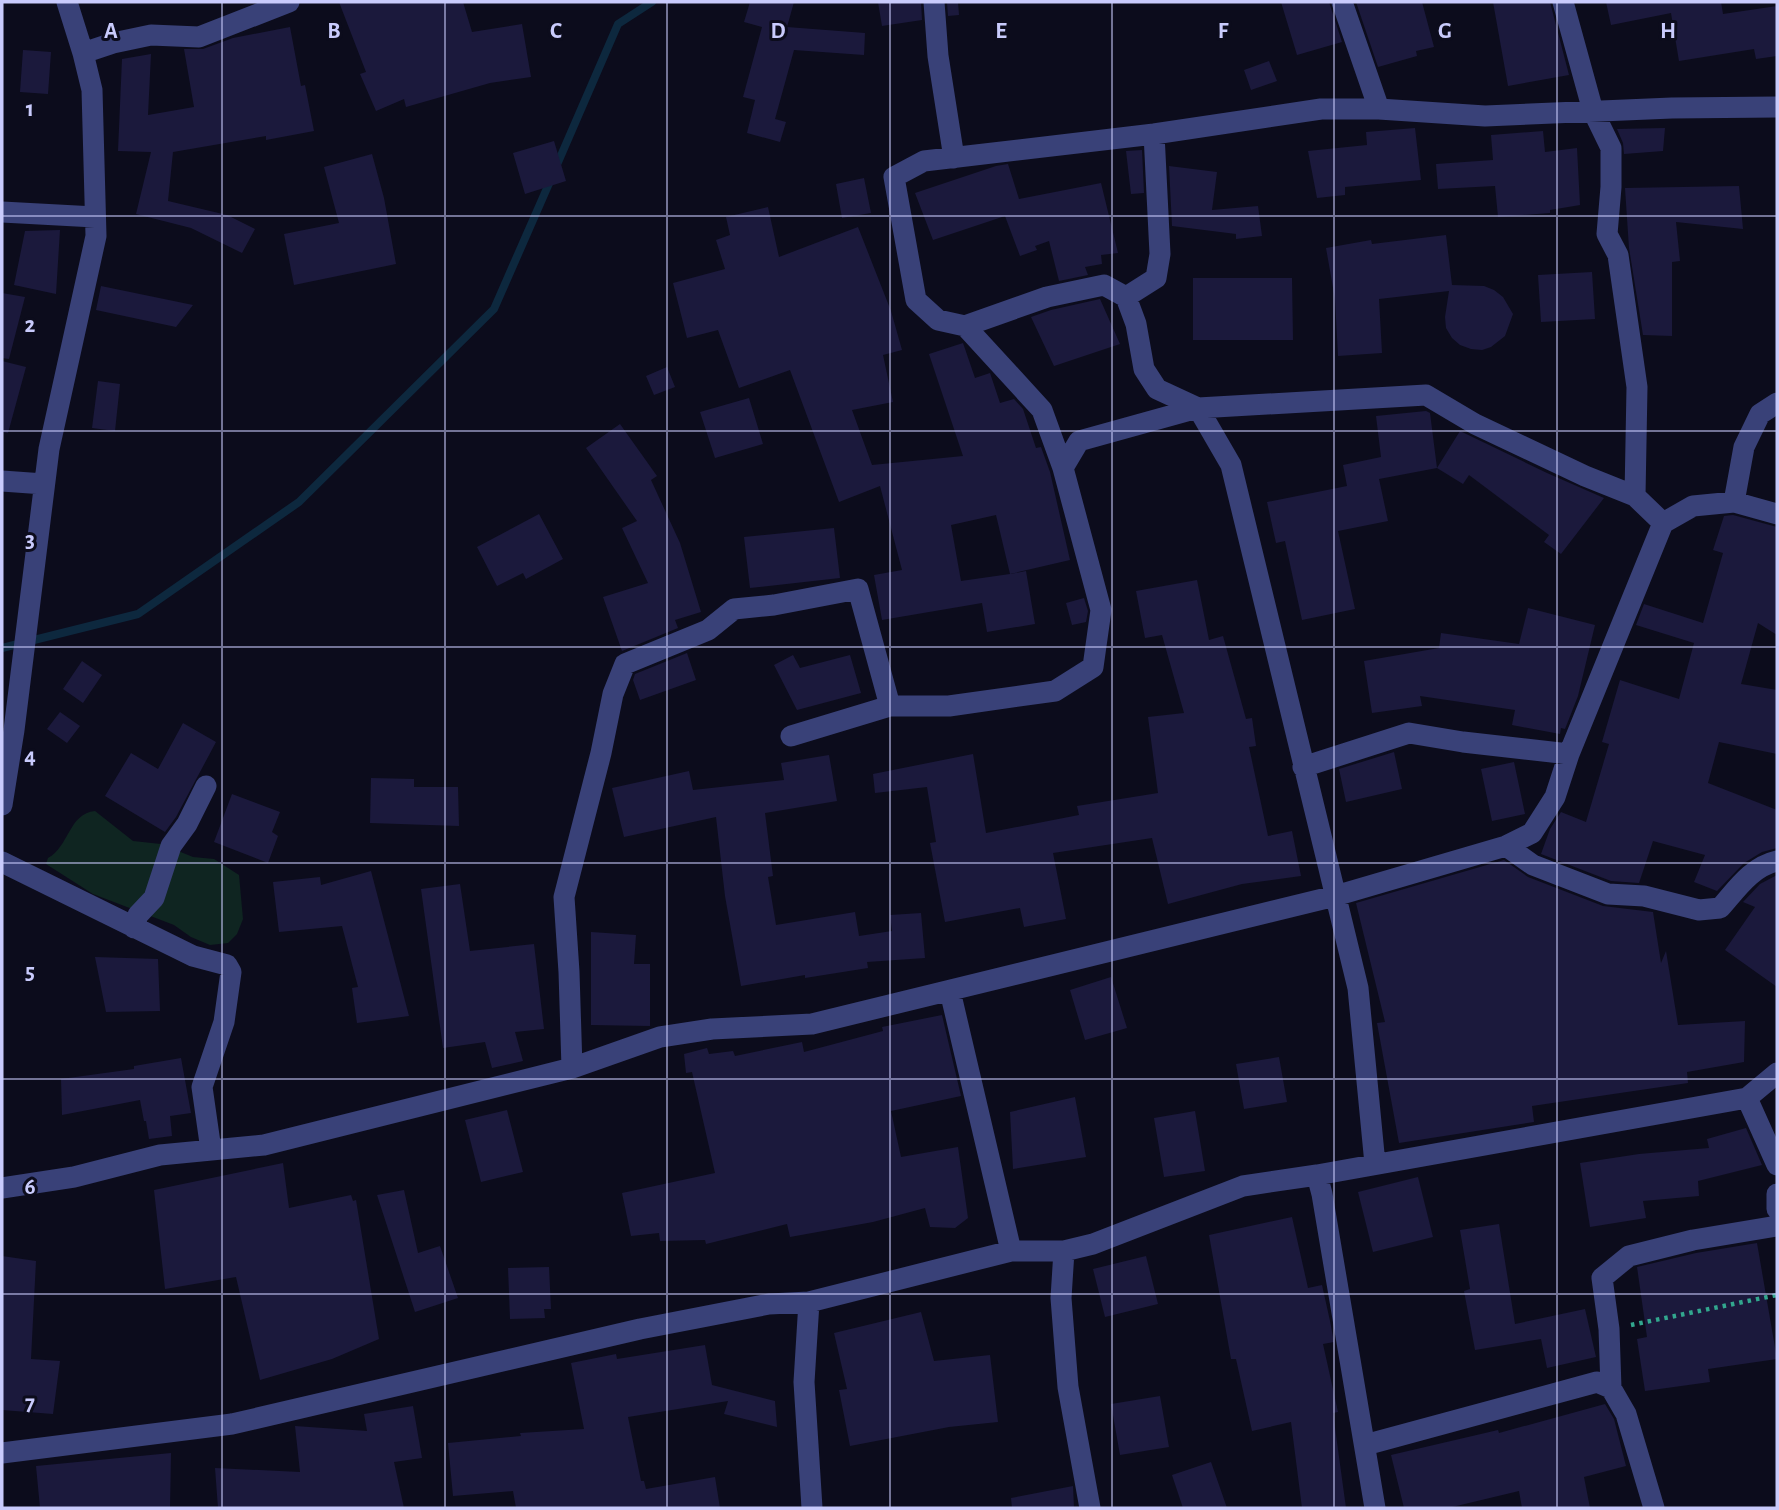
<svg xmlns="http://www.w3.org/2000/svg" width="1779" height="1510" viewBox="0 0 1779 1510" font-family="'Alegreya Sans',sans-serif">
<rect width="100%" height="100%" fill="#0c0c1c"/>
<path fill="#0f2521" d="M95,811L133,841L161,844L193,857L214,859L239,875L243,919L237,934L228,943L210,945L191,937L174,925L93,894L46,864L48,858C69,847 69,813 95,811Z"/>
<g fill="none" stroke-linecap="round" stroke-linejoin="round">
<path stroke="#0d283e" stroke-width="8" d="M556,167L618,24L652,2
M2,648L138,614L299,502L494,309L551,179"/>
</g>
<path fill="#1b193c" fill-rule="evenodd" d="M339,2H463L472,32L522,24L531,77L490,83L406,107L404,99L376,111L360,74L366,72Z
M750,2H794L787,27L865,33L864,55L794,50L775,119L786,122L780,142L747,133L755,100L743,97L762,27L744,22Z
M878,2H921L922,20L882,26Z
M947,2H958L959,15L948,16Z
M1281,2H1329L1342,42L1297,55Z
M1356,2H1422L1434,47L1416,51L1417,56L1378,67Z
M1493,2H1550L1569,75L1508,86Z
M1606,2H1721L1723,14L1777,6V56L1756,59L1754,49L1679,61L1671,13L1611,25Z
M290,27L301,86L305,85L314,131L266,140V136L173,152L168,201L227,215L255,229L242,253L191,228L136,214L151,152L118,151L122,59L151,54L148,115L194,107L184,49H203L233,38Z
M23,50L51,52L48,94L20,92Z
M1269,61L1277,81L1251,90L1244,70Z
M1415,128L1421,180L1345,187V195L1317,198L1308,151L1367,145L1366,132Z
M1665,128L1663,151L1624,154L1623,143L1617,129Z
M1543,131L1545,152L1577,148L1580,205L1550,210V213L1498,217L1495,186L1438,189L1436,164L1493,160L1491,135Z
M554,141L566,181L525,194L513,153Z
M1142,150L1144,193L1131,194L1126,151Z
M372,154L384,198L396,264L294,285L284,234L339,223L324,167Z
M1008,164L1019,199L1101,183L1118,253L1101,255L1102,264L1085,267L1088,275L1059,281L1049,241L1035,246L1037,250L1020,256L1005,216L933,240L915,193L996,166Z
M1169,166L1217,172L1212,210L1258,206L1262,236L1236,239V234L1172,226Z
M864,178L871,213L842,218L836,184Z
M1739,186L1743,229L1676,222L1680,261L1672,262V336L1643,335L1629,248L1625,188Z
M768,207L779,257L858,227L891,311L902,350L883,355L893,402L852,410L872,465L963,456L929,354L963,343L975,378L990,373L1000,403L1014,399L1023,409L1036,448L1041,447L1050,472L1070,560L1010,574L1026,571L1035,624L987,632L982,603L882,620L874,575L902,570L880,486L839,502L790,370L739,388L718,330L687,338L673,283L725,269L716,240L730,235L726,217ZM996,515L1010,574L961,581L951,525Z
M60,230L56,294L14,285L25,231Z
M1446,235L1452,285L1484,286L1494,290L1503,297L1513,314L1505,336L1491,347L1482,350L1471,349L1460,345L1452,338L1446,328L1445,317L1449,291L1379,299L1382,353L1338,356L1335,299L1326,248L1371,240L1372,244Z
M1592,272L1595,319L1541,322L1538,275Z
M1193,278H1292L1293,340H1193Z
M101,286L193,305L176,327L96,310Z
M2,293L25,297L9,359L2,358Z
M1100,299L1120,344L1054,366L1031,317L1051,310Z
M2,361L26,367L8,433L2,432Z
M667,367L675,387L654,395L646,376Z
M98,381L120,384L115,431L92,428Z
M749,398L763,444L715,458L700,412Z
M1426,411L1430,413L1437,468L1379,479L1388,521L1338,531L1355,609L1302,620L1285,541L1276,543L1267,502L1347,486L1343,465L1381,457L1376,416Z
M620,424L657,476L651,480L680,543L701,612L675,620L678,628L622,651L603,597L648,583L622,528L637,521L586,448Z
M1460,431L1547,473L1604,498L1561,554L1544,542L1549,535L1469,475L1463,484L1437,468Z
M539,514L563,559L526,579L523,573L497,586L477,547Z
M1733,515L1777,527V635L1758,623L1741,684L1777,690V754L1719,742L1708,783L1777,810V848L1762,852L1744,863L1717,891L1694,882L1705,855L1653,841L1639,883L1611,881L1541,854L1550,829L1561,812L1586,822L1609,744L1602,742L1620,680L1679,699L1694,643L1636,625L1644,604L1703,623L1723,553L1713,550L1724,516Z
M834,528L840,578L750,588L744,537Z
M1197,580L1209,640L1223,636L1246,719L1252,718L1256,746L1249,747L1268,836L1292,831L1301,876L1242,884L1168,904L1152,838L1053,853L1066,919L1024,927L1020,908L945,922L930,843L936,842L927,787L875,793L873,774L973,754L986,833L1079,815L1077,806L1158,793L1148,717L1184,713L1162,635L1145,638L1136,591Z
M1084,598L1088,611L1086,622L1072,625L1066,603Z
M1528,608L1595,625L1578,696L1565,729L1561,728L1560,734L1512,725L1515,710L1420,696L1422,706L1372,713L1364,661L1439,648L1441,633L1519,644Z
M687,653L696,680L640,700L633,680L635,674Z
M793,655L800,668L850,655L861,693L797,710L774,665Z
M82,661L102,675L83,703L63,689Z
M60,712L80,726L67,743L47,729Z
M183,723L216,742L176,817L165,832L105,796L131,753L158,769Z
M1394,752L1402,789L1346,802L1339,769Z
M829,755L837,801L765,813L773,876L768,877L776,925L855,912L859,936L892,931L890,915L921,913L925,958L867,962L868,968L805,978V975L741,986L725,896L716,817L624,837L612,788L689,771L693,790L784,780L781,763Z
M1514,762L1525,814L1492,821L1481,769Z
M371,778L414,779V787H458L459,826L370,823Z
M232,794L280,812L272,832L278,836L268,863L214,842Z
M1504,860L1528,877L1603,906L1653,912L1661,963L1666,951L1678,1025L1745,1021L1744,1062L1687,1072L1688,1083L1532,1106L1534,1122L1399,1143L1377,1023L1385,1022L1356,903Z
M371,871L409,1016L357,1023L352,988L358,987L342,926L279,932L273,882L320,877L321,885Z
M1777,875V987L1725,950L1755,907L1743,902L1760,884Z
M460,884L470,951L534,944L544,1029L515,1032L523,1061L492,1068L485,1042L443,1048L421,889Z
M591,932L636,935L634,964H650V1026L591,1025Z
M95,957L158,959L160,1011L106,1012Z
M1111,977L1127,1028L1085,1040L1070,990Z
M942,1015L961,1096L891,1111L901,1157L958,1147L968,1218L955,1228L930,1227L925,1208L873,1222L790,1237L787,1224L706,1244L705,1240L660,1241L659,1233L631,1236L622,1193L715,1173L692,1072L686,1073L684,1054L707,1048L709,1054L733,1051L735,1056L802,1042L804,1052L883,1031L882,1027Z
M1279,1057L1287,1102L1244,1109L1236,1064Z
M181,1058L191,1113L170,1116L172,1136L149,1139L146,1121H144L140,1100L62,1115L61,1079L134,1069V1066Z
M1075,1097L1086,1157L1013,1169L1010,1112Z
M507,1110L523,1172L481,1182L465,1120Z
M1195,1111L1205,1171L1164,1177L1154,1118Z
M1746,1128L1762,1165L1698,1181L1699,1196L1643,1201L1646,1218L1590,1227L1580,1163L1639,1154L1709,1148L1707,1139Z
M283,1163L289,1208L351,1195L353,1201L356,1200L379,1339L332,1359L260,1380L236,1277L165,1289L154,1190Z
M1418,1177L1433,1237L1373,1252L1358,1192Z
M404,1190L418,1253L440,1246L458,1298L415,1312L377,1195Z
M1292,1217L1308,1288L1322,1285L1330,1321L1334,1342L1323,1344L1338,1412L1333,1413L1346,1508H1302L1291,1422L1252,1431L1236,1359H1231L1209,1235Z
M1499,1224L1515,1324L1585,1309L1596,1357L1547,1368L1541,1339L1475,1350L1464,1291L1470,1289L1460,1230Z
M1757,1243L1777,1359L1708,1369L1710,1382L1645,1391L1637,1339L1647,1337L1637,1267L1696,1253Z
M2,1256L36,1261L31,1359L60,1361L53,1414L2,1410Z
M1146,1256L1158,1304L1105,1317L1093,1269Z
M549,1267L551,1309H544L545,1318L510,1319L508,1268Z
M921,1312L934,1361L990,1355L998,1422L949,1427L850,1446L839,1390L847,1389L834,1333Z
M705,1345L712,1385L775,1401L777,1427L724,1414L728,1401L628,1417L641,1481H644L646,1489L715,1477L720,1508H516L513,1491L453,1496L448,1443L521,1436L520,1433L584,1429L571,1363L616,1354L617,1359Z
M1160,1396L1169,1447L1120,1455L1111,1404Z
M1605,1404L1614,1419L1626,1466L1584,1477L1590,1508H1522L1519,1491L1448,1508H1404L1391,1455L1498,1430L1499,1433Z
M413,1406L422,1458L394,1462L404,1508H218L215,1468L300,1472L295,1426L367,1431L364,1414Z
M171,1453L170,1508H40L36,1466Z
M1211,1462L1227,1508H1183L1172,1475Z
M1073,1486L1074,1508H1012L1011,1498Z"/>
<g fill="none" stroke-linecap="round" stroke-linejoin="round">
<path stroke="#32a78e" stroke-width="4.5" stroke-dasharray="3.5 5" stroke-linecap="butt" d="M1631,1325L1777,1295"/>
<path stroke="#394178" stroke-width="21" d="M934,2L938,56L954,158
M1342,2L1379,109
M1563,2L1593,111L1611,148V187L1607,234L1618,255L1637,387L1635,496
M83,53L113,43L151,35L199,37L289,2
M2,212L95,217
M1126,297L1156,278L1160,254L1154,134
M1063,468L1079,441L1198,408L1426,395L1475,424L1585,476L1635,496L1663,523
M2,481L44,484
M1734,502L1744,447L1760,414L1777,403
M791,736L890,706
M1303,767L1409,733L1463,742L1569,754
M2,805L14,730L49,449L96,236L92,90L83,53L67,2
M1506,846L1533,865L1608,894L1644,896L1699,910L1720,908C1737,889 1751,867 1777,861
M2,862L193,956L227,965L231,972L224,1022L202,1087L211,1150
M134,928L138,915L154,898L171,846L187,824L206,786
M950,991L1011,1251
M572,1068L569,972L564,897L601,753L613,694L625,664L708,630L734,609L774,605L858,589L890,706H949L1055,691L1093,667L1101,610L1063,468L1042,410L965,326
M1747,1098L1777,1165
M1375,1164L1358,988L1231,465L1198,408L1157,389L1144,369L1136,324L1126,297L1104,285L1047,297L965,326L938,320L916,300L894,177L924,161L1154,134L1321,109H1379L1485,116L1672,108L1777,107
M2,1188L74,1177L160,1155L264,1145L572,1068L660,1037L712,1029L812,1024L1335,896L1506,846L1532,833L1555,797L1569,754L1663,523L1693,506L1734,502L1777,514
M1777,1194V1209
M1064,1251L1061,1298L1068,1387L1090,1508
M809,1302L804,1382L812,1508
M1611,1388L1609,1329L1602,1278L1629,1256L1693,1240L1777,1226
M1365,1445L1597,1382L1611,1388L1626,1414L1654,1508
M2,1453L232,1424L640,1329L769,1304L809,1302L1011,1251H1064L1093,1244L1243,1186L1317,1175
M1375,1508L1322,1194L1317,1175L1747,1098L1777,1073"/>
</g>
<path fill="none" stroke="#c9cbfc" stroke-width="2" stroke-opacity="0.55" d="M222,2V1508M445,2V1508M667,2V1508M890,2V1508M1112,2V1508M1334,2V1508M1557,2V1508M2,216H1777M2,431H1777M2,647H1777M2,863H1777M2,1079H1777M2,1294H1777"/>
<g font-size="23" text-anchor="middle" font-weight="bold" fill="#c9cbfc" stroke="#0c0c1c" stroke-width="6" stroke-linejoin="round" paint-order="stroke">
<text x="111" y="38">A</text>
<text x="334" y="38">B</text>
<text x="556" y="38">C</text>
<text x="778" y="38">D</text>
<text x="1001" y="38">E</text>
<text x="1223" y="38">F</text>
<text x="1445" y="38">G</text>
<text x="1668" y="38">H</text>
<text x="30" y="116">1</text>
<text x="30" y="332">2</text>
<text x="30" y="547">3</text>
<text x="30" y="763">4</text>
<text x="30" y="979">5</text>
<text x="30" y="1194">6</text>
<text x="30" y="1410">7</text>
</g>
<rect width="1779" height="1510" fill="none" stroke="#c9cbfc" stroke-width="7"/>
</svg>
